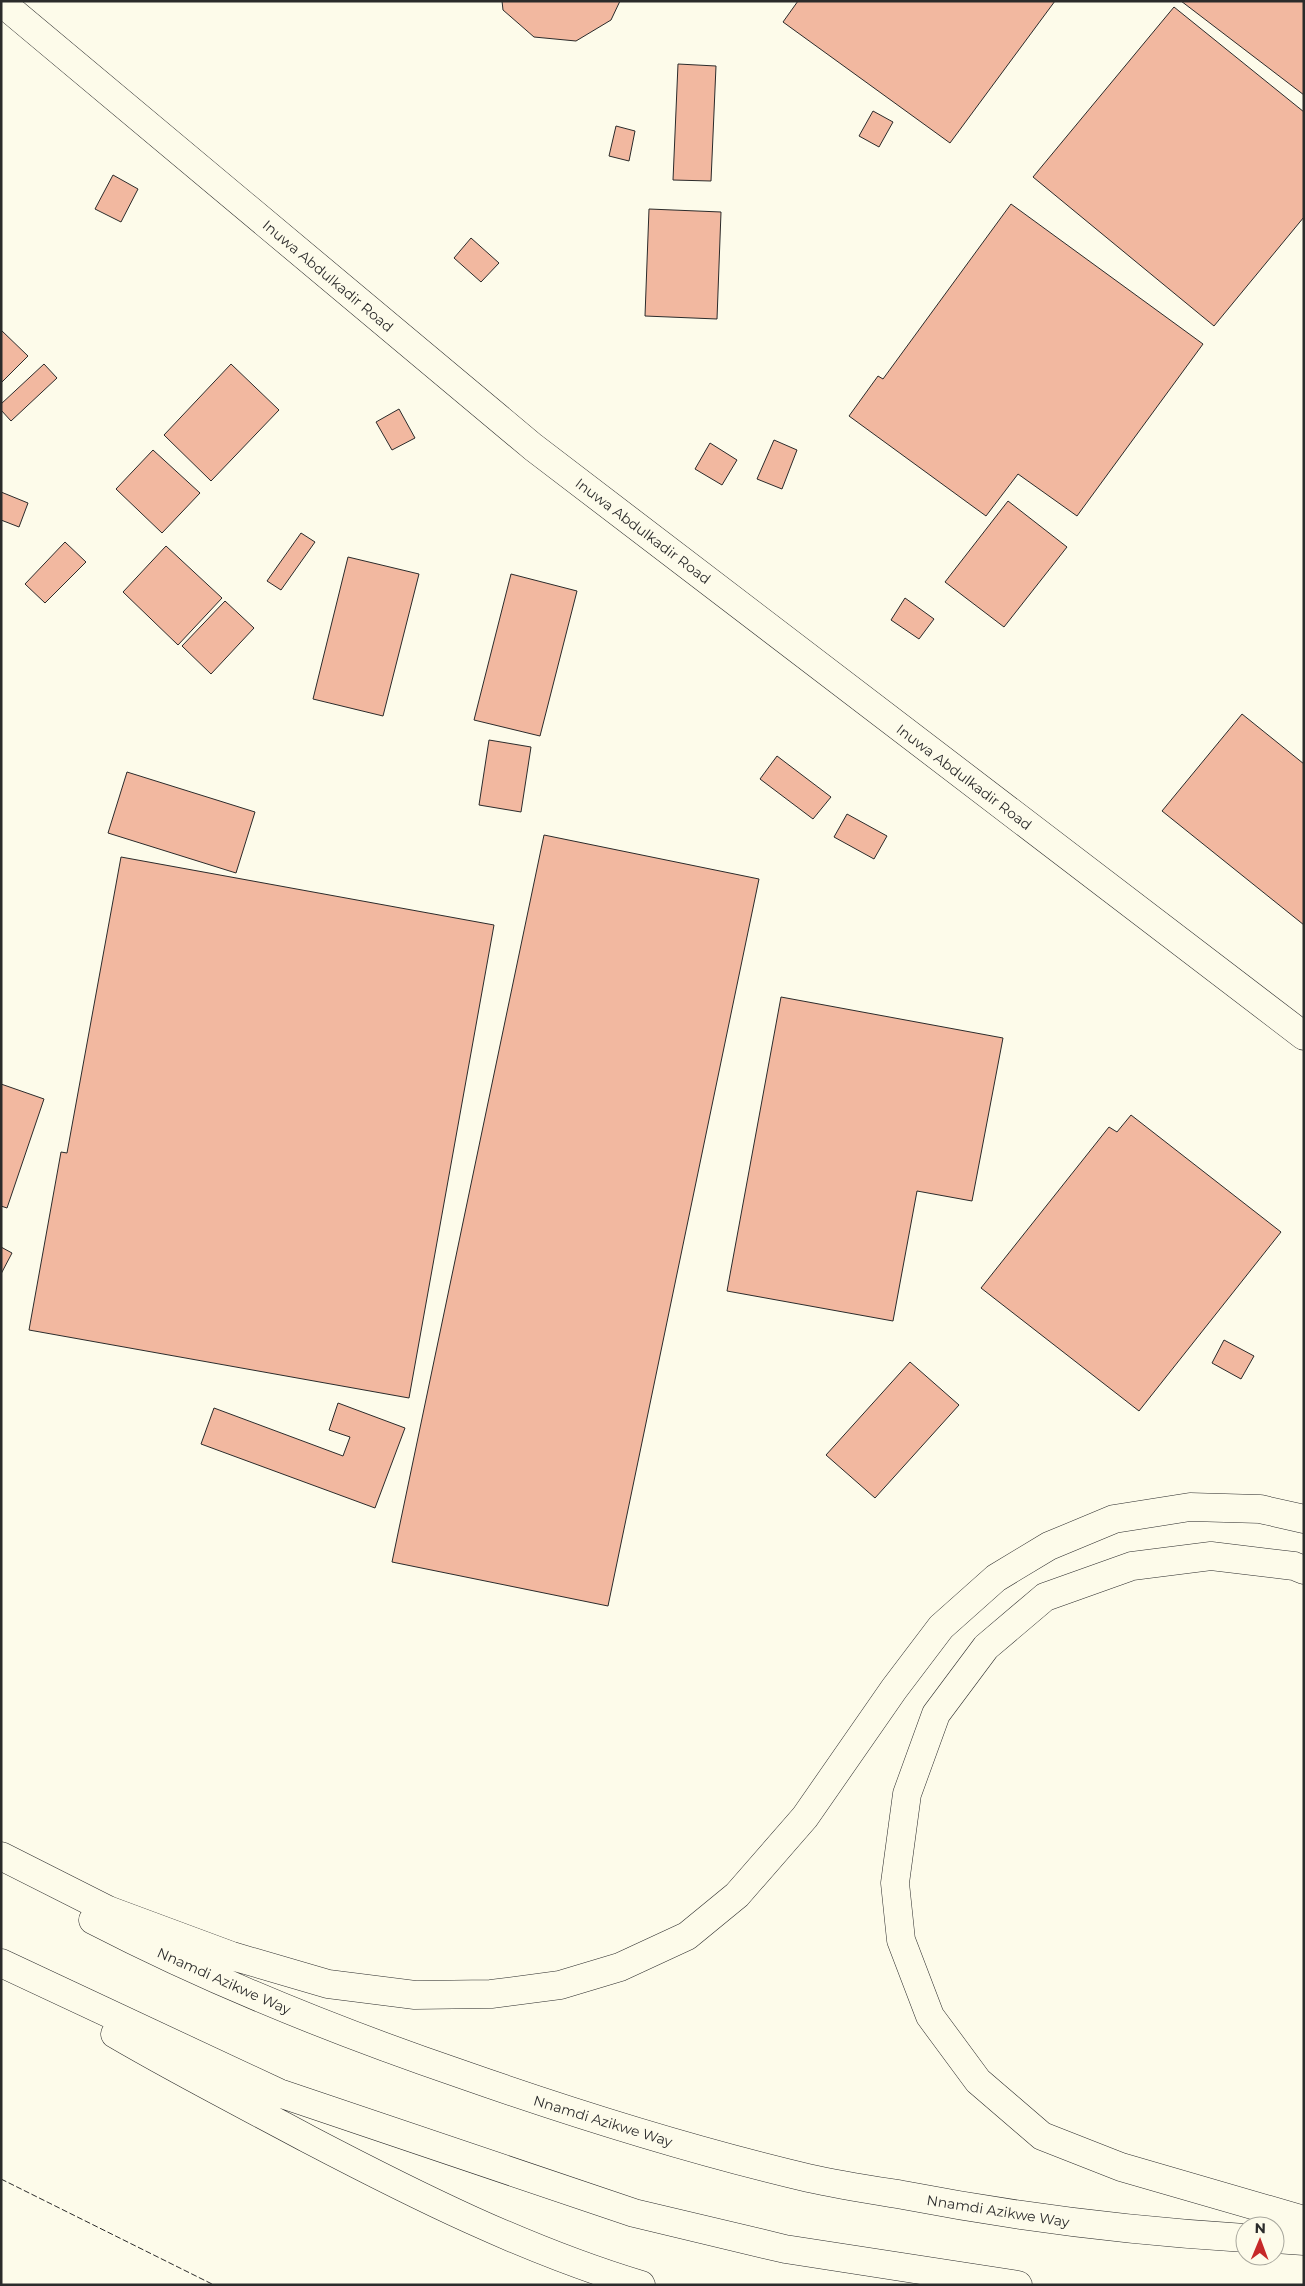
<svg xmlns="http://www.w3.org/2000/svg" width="1305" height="2286" viewBox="0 0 1305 2286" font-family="Montserrat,sans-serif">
<rect width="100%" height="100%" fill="#fdfbea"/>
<path fill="#f2b8a0" stroke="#2b2b2b" d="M502,1H620L611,20L576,41L534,37L503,10Z
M798,1H1055L950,143L783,22Z
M1181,1H1304V95Z
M1174,7L1304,112V217L1214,326L1033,177Z
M678,64L716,66L711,181L673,180Z
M873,111L893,122L879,147L859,136Z
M616,126L635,131L629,161L609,156Z
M113,175L138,189L121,222L95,209Z
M1011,204L1203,344L1077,516L1018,474L986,516L849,416L878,376L883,379Z
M649,209L721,212L717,319L645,316Z
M471,238L499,263L481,282L454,258Z
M1,330L28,356L1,383Z
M44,364L57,378L11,421L1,410V404Z
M231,364L279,410L211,481L164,435Z
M399,409L415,438L392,450L376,422Z
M774,440L797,450L782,489L757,479Z
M710,443L737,460L722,485L695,469Z
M153,450L200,493L162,533L116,489Z
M1,492L28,503L19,527L1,520Z
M1008,501L1067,547L1004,627L945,582Z
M301,533L315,542L281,590L267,581Z
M65,542L86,562L45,603L25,584Z
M166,546L222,598L178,645L123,592Z
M348,557L419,574L383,716L313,699Z
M511,574L577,591L540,736L474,720Z
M905,598L934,619L919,639L891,620Z
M225,601L254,628L211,674L182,646Z
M1242,714L1304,764V925L1162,811Z
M489,740L531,747L521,812L479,805Z
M777,756L831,797L813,819L760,779Z
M127,772L255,812L236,873L108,833Z
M847,814L887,836L874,859L834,837Z
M544,835L759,879L608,1606L392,1562Z
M121,857L494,925L409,1398L29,1330L61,1152L67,1153Z
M781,997L1003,1038L972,1201L917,1191L893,1321L727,1291Z
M1,1084L44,1099L7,1208L1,1206Z
M1131,1115L1281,1232L1139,1411L981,1288L1109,1127L1117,1132Z
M1,1247L12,1253L1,1274Z
M1224,1340L1254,1356L1241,1379L1212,1363Z
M910,1362L959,1405L875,1498L826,1455Z
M338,1403L405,1428L375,1508L201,1444L214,1408L343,1456L350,1437L329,1430Z"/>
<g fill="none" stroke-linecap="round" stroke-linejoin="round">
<defs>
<path id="minor" d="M1,2L533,447L1304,1036"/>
<path id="highway" d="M1304,1570L1294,1566L1211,1556L1132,1566L1045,1597L986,1647L936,1714L907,1794L895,1883L901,1940L930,2016L978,2081L1042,2136L1121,2167L1304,2220
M1,1856L108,1910L232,1956L328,1984L415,1995L491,1994L560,1985L620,1967L687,1936L737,1895L805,1817L894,1689L941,1627L996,1578L1049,1546L1114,1519L1190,1507L1260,1509L1304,1519
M93,1920C211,1981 335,2031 461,2074C575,2114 690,2150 808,2178C839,2185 872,2190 903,2195C1017,2217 1130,2231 1245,2238
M1,1963L279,2093L634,2213L785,2249L1018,2285
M115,2034C178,2071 243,2104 308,2139C415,2195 525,2250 641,2285
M1275,2239L1304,2241"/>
</defs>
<use href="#minor" stroke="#2b2b2b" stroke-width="29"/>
<use href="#highway" stroke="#2b2b2b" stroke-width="29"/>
<use href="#minor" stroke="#fdfbea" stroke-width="28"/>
<use href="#highway" stroke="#fdfbea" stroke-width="28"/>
<path stroke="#2b2b2b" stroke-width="1" stroke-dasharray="6 2.5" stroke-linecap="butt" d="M1,2179L214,2285"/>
</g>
<g text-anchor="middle" stroke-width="4" stroke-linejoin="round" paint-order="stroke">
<g font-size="14" fill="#2b2b2b" stroke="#fdfbea">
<text transform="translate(328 276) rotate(40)" y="5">Inuwa Abdulkadir Road</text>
<text transform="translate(643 531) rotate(37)" y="5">Inuwa Abdulkadir Road</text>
<text transform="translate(964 777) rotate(37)" y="5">Inuwa Abdulkadir Road</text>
<text transform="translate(224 1981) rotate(24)" y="5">Nnamdi Azikwe Way</text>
<text transform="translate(603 2121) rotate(17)" y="5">Nnamdi Azikwe Way</text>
<text transform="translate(998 2211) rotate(9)" y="5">Nnamdi Azikwe Way</text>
</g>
</g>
<rect width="1305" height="2286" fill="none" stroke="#2b2b2b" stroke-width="5"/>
<g transform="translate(1260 2241) rotate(1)"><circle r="24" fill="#fdfbea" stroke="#a9a89e"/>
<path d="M0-4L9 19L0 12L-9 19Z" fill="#c62828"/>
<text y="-8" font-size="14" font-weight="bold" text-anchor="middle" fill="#2b2b2b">N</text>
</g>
</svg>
